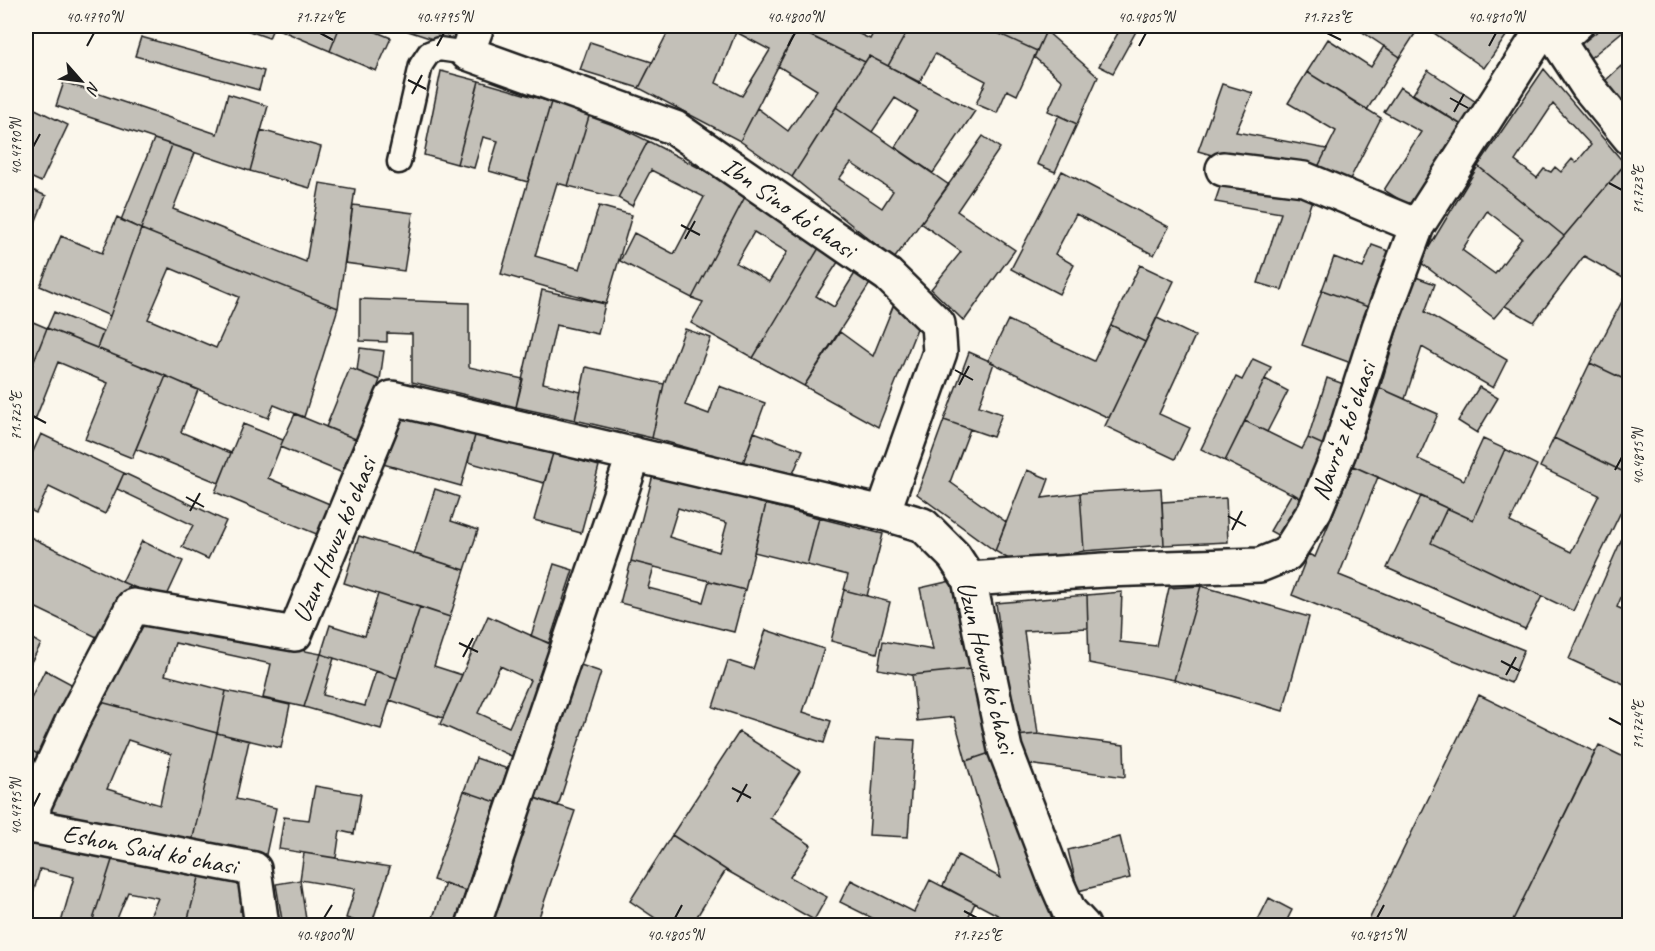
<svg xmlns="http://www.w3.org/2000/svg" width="1655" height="951" viewBox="0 0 1655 951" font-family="Caveat,sans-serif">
<rect width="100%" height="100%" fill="#fbf7ec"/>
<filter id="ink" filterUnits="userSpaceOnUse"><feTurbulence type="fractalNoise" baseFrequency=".0167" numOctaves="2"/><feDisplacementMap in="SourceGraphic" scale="12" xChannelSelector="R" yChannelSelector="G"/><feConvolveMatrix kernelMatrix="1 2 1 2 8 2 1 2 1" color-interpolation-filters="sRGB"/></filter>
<g filter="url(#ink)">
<path fill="#c3c0b8" stroke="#1c1c1c" stroke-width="1.5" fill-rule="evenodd" d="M235,26H274L269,38Z
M274,26H340L330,51L273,27Z
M340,26H362L391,38L376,71L330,51Z
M409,26H457L451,45L408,31Z
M671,26H790L797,29L740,141L639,88ZM736,32L770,50L742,96L716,83Z
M790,26H842L870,39L877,26H910L888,66L869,56L865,62Z
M910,26H982L1037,51L1017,95L1007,90L997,113L976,104L986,81L935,54L919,83L888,66Z
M982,26H1048L1037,51Z
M1122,26H1139L1113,73L1099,66Z
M1364,26H1420L1400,57L1361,31Z
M1424,26H1513L1484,68Z
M1604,26H1629L1589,59L1579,46Z
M797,29L865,62L792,177L740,141L757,108L788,131L817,90L778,66Z
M1046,31L1098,77L1077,124L1048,111L1062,81L1034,57Z
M141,37L264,71L259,90L135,56Z
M1328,39L1371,67L1384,46L1400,57L1367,110L1307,72Z
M590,42L652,62L639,88L580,70Z
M869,56L975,111L933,173L895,147L917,111L895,98L872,132L836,107Z
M1621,66L1630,77V111L1605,81Z
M1544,69L1625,164L1564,236L1478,166ZM1553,104L1591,145L1576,163L1572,159L1561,172L1555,167L1551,172L1544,169L1537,178L1515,161Z
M1428,70L1482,106L1468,129L1413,94Z
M441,71L479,81L457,164L424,155Z
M1307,72L1381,118L1348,183L1318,167L1336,131L1288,103Z
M479,81L551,102L528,182L489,171L498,141L483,137L474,168L457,164Z
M64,82L217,134L228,94L268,106L250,171L56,106Z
M1222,84L1253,93L1236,132L1327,149L1318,167L1222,158L1198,151Z
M1400,87L1468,129L1416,210L1384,190L1421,132L1384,112Z
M551,102L590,113L568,186L557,183L535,256L580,269L599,206L632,215L606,304L501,274Z
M29,106L68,125L41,182L26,175V113Z
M836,107L949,185L894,259L792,177ZM851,163L893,191L882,208L839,179Z
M590,113L648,141L618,198L568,186Z
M1059,115L1077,124L1055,172L1037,164Z
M261,130L321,147L310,188L250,171Z
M983,136L1000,148L957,211L1015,250L964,321L931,289L961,252L921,223Z
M154,139L172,145L141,229L121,220Z
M648,141L747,193L692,298L620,261L634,233L674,254L704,197L651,170L632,206L618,198Z
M172,145L195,153L173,209L306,262L320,183L355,189L338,308L141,229Z
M1625,164L1630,170V282L1584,256L1534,322L1505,306Z
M1478,166L1564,236L1494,318L1420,262ZM1487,211L1522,238L1495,274L1462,250Z
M1062,171L1169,227L1154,255L1076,214L1055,254L1074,265L1059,294L1011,269Z
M1222,181L1313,197L1282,290L1258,283L1281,213L1215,202Z
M26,187L46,196L28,240L26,239Z
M747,193L822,243L753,358L691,323L703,302L692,298ZM754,232L787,252L769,282L736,263Z
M353,205L413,213L404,271L345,263Z
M117,217L141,229L110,316L40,286L61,236L102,253Z
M141,229L338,308L304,417L274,405L268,418L97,348L110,316ZM170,268L239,297L216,348L148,319Z
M822,243L842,256L816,296L834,307L857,270L871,282L804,386L753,358Z
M1372,245L1391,252L1371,308L1322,290L1334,257L1363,268Z
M1140,265L1174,281L1145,342L1111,325Z
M1413,276L1435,284L1425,312L1507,360L1493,388L1422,347L1405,399L1380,388Z
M1630,286V382L1590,363Z
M542,290L605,304L598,334L556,325L543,383L581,392L575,420L516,407Z
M1322,290L1371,308L1351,363L1302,345Z
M360,299L469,303V367L523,379L516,407L412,382V334L387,333V342L360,341Z
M894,304L918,326L878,427L804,386L840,332L873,356Z
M54,312L103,332L97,348L47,328Z
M1157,318L1195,336L1159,414L1190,428L1175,459L1105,426Z
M26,319L47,328L31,369L26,367Z
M1008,320L1094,361L1111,325L1145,342L1109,418L988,361Z
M47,328L166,376L132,458L85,439L108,383L58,362L35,420L26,416V381Z
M685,329L711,338L685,405L709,414L719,386L765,403L743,463L652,438L664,384Z
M360,348L384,351L380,380L357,371Z
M969,352L994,363L979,406L1002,414L993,437L944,420Z
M1253,359L1271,367L1225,461L1201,449L1236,377L1242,380Z
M1590,363L1630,382V428L1620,446L1630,451V475L1554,438Z
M586,367L664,384L652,438L575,420Z
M350,368L380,380L358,440L326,427Z
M166,376L198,390L181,432L231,453L219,483L136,449Z
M1327,378L1349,386L1328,447L1308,438Z
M1265,379L1288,391L1267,432L1245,421Z
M1479,387L1498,398L1477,433L1458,421Z
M1380,388L1438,414L1418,459L1464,480L1483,439L1505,449L1473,520L1353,466Z
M398,410L476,432L461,486L383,464Z
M295,414L358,440L345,474L280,447Z
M944,420L970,429L950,482L1006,522L995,551L917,494Z
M1245,421L1302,449L1308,438L1328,447L1302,499L1225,461Z
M243,424L283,440L268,478L332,505L319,535L215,492Z
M476,432L553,453L544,483L468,462Z
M754,432L803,450L792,476L743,463Z
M41,434L124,473L105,514L49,487L36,513L26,508V467Z
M1554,438L1630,475V493L1573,611L1431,543L1447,508L1473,520L1505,449L1537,465L1510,522L1571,552L1599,495L1540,467Z
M553,453L599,466L581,533L534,520Z
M1353,466L1378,477L1339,575L1524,650L1511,683L1292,595L1308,554L1315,557Z
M1027,470L1049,479L1042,498L1080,493L1084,551L1019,565L995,551Z
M124,473L226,521L208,559L182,547L193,525L117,489Z
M653,475L766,504L745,590L631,561ZM678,508L727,523L719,552L669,537Z
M1161,488L1164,545L1084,551L1080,493Z
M435,489L459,497L451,521L478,530L465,570L414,554Z
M1292,493L1302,499L1281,537L1270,531Z
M1421,496L1447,508L1431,543L1542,596L1525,629L1387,568Z
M1226,498L1228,542L1164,545L1162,502Z
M766,504L819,518L807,565L754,552Z
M819,518L883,534L867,596L844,590L848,575L807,565Z
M1630,520V576L1617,607L1630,613V672L1624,684L1569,659Z
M26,535L129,585L103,640L26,603Z
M359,536L465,570L450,617L344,583Z
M142,541L183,561L165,600L122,582Z
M631,561L654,567L648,588L703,602L709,581L745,590L734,632L620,603Z
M554,564L573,570L549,643L531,636Z
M951,581L970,669L912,675L878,669L883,641L933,650L920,588Z
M1201,586L1174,680L1089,663L1087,595L1122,592L1120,642L1156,646L1169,588Z
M1201,586L1309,617L1283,711L1174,680Z
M844,590L890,602L877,653L831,641Z
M378,594L420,607L397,678L321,654L330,625L365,636Z
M1087,595L1088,628L1024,631L1038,734L1015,736L996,603Z
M420,607L450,617L434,666L462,675L443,718L390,700Z
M488,616L561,649L518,759L440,724ZM500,666L530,680L509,727L478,713Z
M143,619L321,654L304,707L263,698L271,664L175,643L165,675L226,691L217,733L101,702Z
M766,630L824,649L803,712L831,721L824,743L713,707L728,661L753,669Z
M26,635L41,644L30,664L26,661Z
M321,654L334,658L323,695L365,706L376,671L397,678L381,729L304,707Z
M572,662L601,672L558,806L528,796Z
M970,669L990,753L966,761L954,717L917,721L912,675Z
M45,670L77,687L42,756L26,748V709Z
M226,691L290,705L281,748L217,733Z
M1479,695L1595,752L1510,926H1366Z
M101,702L217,733L192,842L45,813ZM128,740L171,754L160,805L107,789Z
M739,732L800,771L770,818L811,845L790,877L827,897L814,920L726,870L672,835Z
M217,733L249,741L236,799L276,808L265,859L192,842Z
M1038,734L1124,745L1125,777L1028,764L1015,736Z
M876,738L915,740L908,837L869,835Z
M1599,745L1630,760V926H1510Z
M26,748L42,756L26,790Z
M990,753L1053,914L1047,926H1018L943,886L958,855L1001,878L966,761Z
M476,758L508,769L496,802L464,791Z
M315,786L361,794L354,834L340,831L336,858L279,849L284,817L309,820Z
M464,791L496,802L466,891L433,880Z
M532,797L575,811L536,926H489Z
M672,835L726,870L691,926H667L630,901Z
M1120,837L1130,878L1078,891L1068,850Z
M26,838L114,854L91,926H60L74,877L40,869L26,918Z
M304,853L390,867L371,926L346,918L355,889L300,880Z
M114,854L200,874L186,926H146L158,898L128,892L114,926H91Z
M200,874L243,884L240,911L247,912L245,926H186Z
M300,880L307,926H283L276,884Z
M851,880L914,912L930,880L975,903L964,926H921L913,922L911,926H888L840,902Z
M445,883L466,891L454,926H430Z
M1269,898L1292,910L1284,926H1255Z"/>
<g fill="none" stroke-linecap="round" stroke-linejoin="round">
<defs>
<path id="lane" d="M1560,46L1582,26
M399,162L421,65L429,53L439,49L467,53"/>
<path id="street" d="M477,26L467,53L675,128L888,275L938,324L940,352L883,513
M1548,26L1588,87L1630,138
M1223,169L1304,179L1417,226
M969,579L1104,570L1260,565L1287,554L1315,510L1339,452L1379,327L1417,226L1545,26
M26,825L254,869L262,926
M33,827L34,805L72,722L133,606L295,634L392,398L883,513L923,525L954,556L969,579L1005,749L1054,877L1069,911L1083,926
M473,926L634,454"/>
</defs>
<use href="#lane" stroke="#1c1c1c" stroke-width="27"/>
<use href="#street" stroke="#1c1c1c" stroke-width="38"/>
<use href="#lane" stroke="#fbf7ec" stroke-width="22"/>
<use href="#street" stroke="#fbf7ec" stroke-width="33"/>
</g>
</g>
<path fill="none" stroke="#1c1c1c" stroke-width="2" d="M320,33L333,40M1327,33L1341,40M87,46L94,33M437,46L444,33M788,46L795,33M1139,46L1146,33M1489,46L1496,33M408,80L426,89M412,94L422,75M1450,98L1468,108M1454,112L1464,94M33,147L40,134M1609,183L1622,190M681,225L700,235M685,239L695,221M955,370L973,380M959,385L969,366M33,416L46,423M1615,470L1622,457M186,497L204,507M190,511L200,493M1228,516L1246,526M1232,530L1242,511M459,643L478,652M463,657L473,638M1501,661L1520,671M1506,675L1516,657M1609,718L1622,725M732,788L751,798M737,802L747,784M33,807L40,793M964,911L977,918M324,918L332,905M675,918L682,905M1377,918L1384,905"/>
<g text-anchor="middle" stroke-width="4.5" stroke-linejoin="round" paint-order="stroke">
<g font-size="26" fill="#1c1c1c" stroke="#fbf7ec">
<text transform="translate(789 207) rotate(35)" y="9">Ibn Sino koʻchasi</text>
<text transform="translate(1343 431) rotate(-70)" y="9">Navroʻz koʻchasi</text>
<text transform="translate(334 540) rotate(-67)" y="9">Uzun Hovuz koʻchasi</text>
<text transform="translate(987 667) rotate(76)" y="9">Uzun Hovuz koʻchasi</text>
<text transform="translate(150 849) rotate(11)" y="9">Eshon Said koʻchasi</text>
</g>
</g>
<rect width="1655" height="951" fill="none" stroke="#fbf7ec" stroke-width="66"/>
<g transform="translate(81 81) rotate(118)" stroke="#fbf7ec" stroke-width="4.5" paint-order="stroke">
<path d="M0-4.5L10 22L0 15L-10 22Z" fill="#1c1c1c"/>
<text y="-9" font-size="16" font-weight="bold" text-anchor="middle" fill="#1c1c1c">N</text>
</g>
<rect x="33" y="33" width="1589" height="885" fill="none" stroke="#1c1c1c" stroke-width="2"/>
<g font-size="15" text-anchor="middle" fill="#1c1c1c">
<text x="94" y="22">40.4790°N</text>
<text x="320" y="22">71.724°E</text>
<text x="444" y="22">40.4795°N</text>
<text x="795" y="22">40.4800°N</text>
<text x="1146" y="22">40.4805°N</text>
<text x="1327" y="22">71.723°E</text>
<text x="1496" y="22">40.4810°N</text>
<text transform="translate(16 147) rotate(-90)" y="5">40.4790°N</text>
<text transform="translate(1638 190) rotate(-90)" y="5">71.723°E</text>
<text transform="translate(16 416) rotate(-90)" y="5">71.725°E</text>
<text transform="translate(1638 457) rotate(-90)" y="5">40.4815°N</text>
<text transform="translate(1638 725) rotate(-90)" y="5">71.724°E</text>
<text transform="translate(16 807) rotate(-90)" y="5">40.4795°N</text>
<text x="324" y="940">40.4800°N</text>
<text x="675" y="940">40.4805°N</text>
<text x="977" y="940">71.725°E</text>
<text x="1377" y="940">40.4815°N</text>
</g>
</svg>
